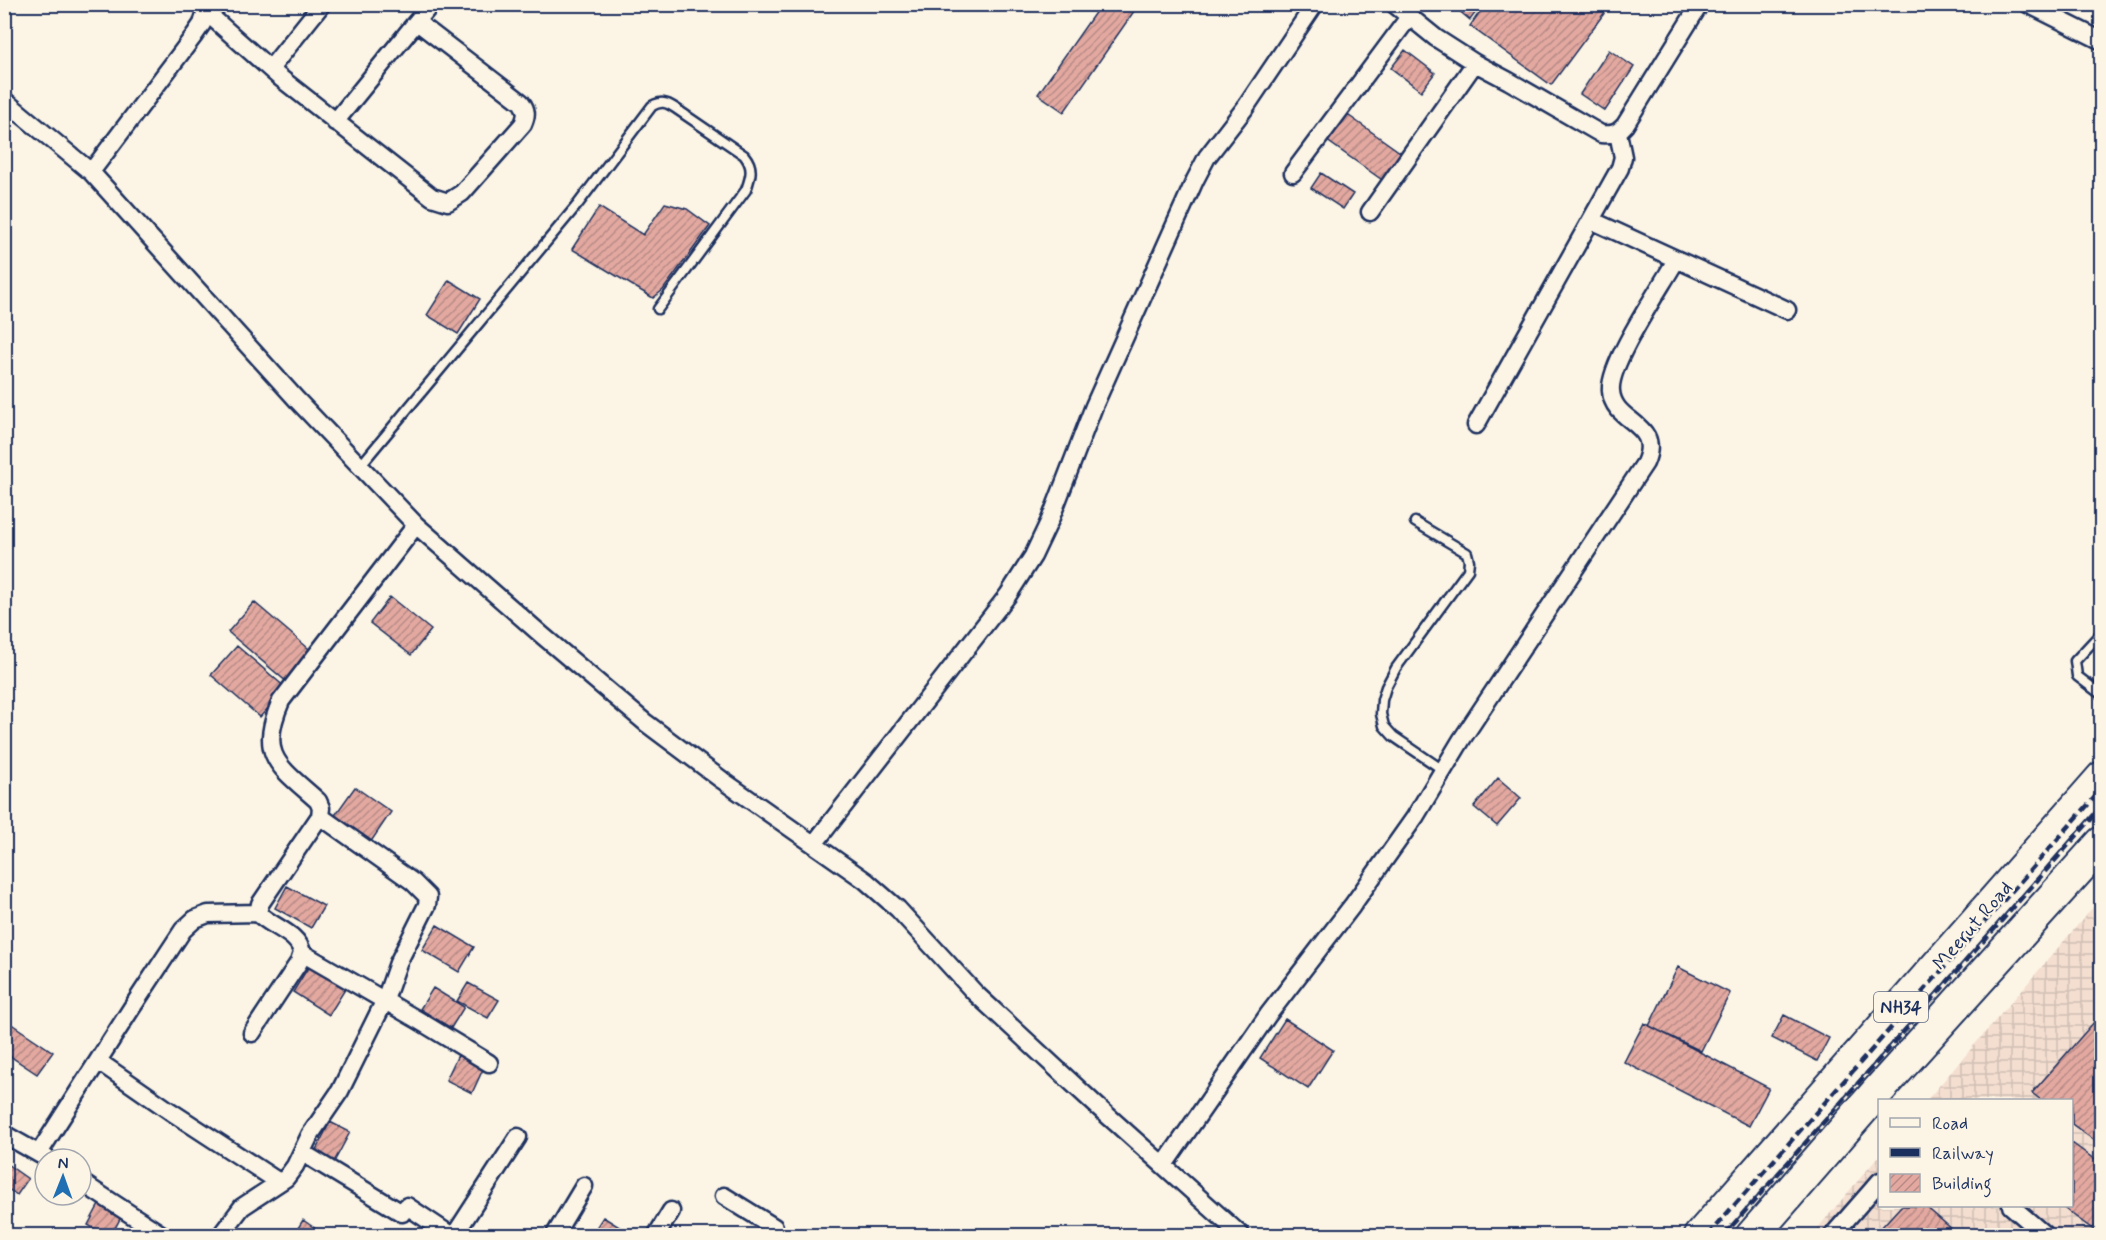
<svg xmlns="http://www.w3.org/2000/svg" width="2106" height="1240" viewBox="0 0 2106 1240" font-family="Mynerve,sans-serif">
<defs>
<pattern id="industrial-grid" width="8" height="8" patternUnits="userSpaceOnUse" patternTransform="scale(1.5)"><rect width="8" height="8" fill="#f4ded0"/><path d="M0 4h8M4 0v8" fill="none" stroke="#d1bfb5"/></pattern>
<pattern id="building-hatch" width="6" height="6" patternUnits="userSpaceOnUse" patternTransform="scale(1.5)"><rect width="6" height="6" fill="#e3a9a0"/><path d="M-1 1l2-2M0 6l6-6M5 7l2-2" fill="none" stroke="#b78a86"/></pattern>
</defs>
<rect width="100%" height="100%" fill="#fcf5e5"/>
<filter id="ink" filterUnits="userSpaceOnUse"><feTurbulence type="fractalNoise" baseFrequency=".0167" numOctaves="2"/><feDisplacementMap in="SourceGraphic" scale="12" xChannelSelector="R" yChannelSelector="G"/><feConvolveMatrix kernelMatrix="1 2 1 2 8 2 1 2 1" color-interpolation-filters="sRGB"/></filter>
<g filter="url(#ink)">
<path fill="url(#industrial-grid)" d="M2101,898V1235L1811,1236L1879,1156L1880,1206H2072V1100H1927Z"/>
<path fill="url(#building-hatch)" stroke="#1b2f5e" stroke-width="1.5" d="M1101,4H1139L1064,112L1038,94Z
M1451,4H1482L1470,20Z
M1485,4H1611L1551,85L1470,26Z
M1405,50L1435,73L1421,91L1391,68Z
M1609,50L1634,67L1605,111L1580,94Z
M1345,113L1404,155L1385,182L1326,140Z
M1321,173L1353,194L1343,209L1311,188Z
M665,203L687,209L710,226L663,290L653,298L572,249L599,207L643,235Z
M449,280L480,299L458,334L427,315Z
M390,597L431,630L411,655L370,623Z
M254,602L315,654L288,683L228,632Z
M237,646L286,688L260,717L211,675Z
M4,745L11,750L4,758Z
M1498,778L1521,798L1497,826L1474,807Z
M355,787L391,812L370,843L333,818Z
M287,886L324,906L311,928L275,908Z
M437,925L474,947L459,972L422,950Z
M312,961L349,983L329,1015L293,992Z
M1678,967L1730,993L1701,1051L1649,1026Z
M468,983L499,1000L488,1018L457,1001Z
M433,988L464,1007L451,1028L420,1009Z
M1784,1015L1829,1038L1817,1061L1772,1038Z
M4,1019L53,1052L37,1074L4,1052Z
M1285,1019L1333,1050L1308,1089L1260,1058Z
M2095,1021L2102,1026V1107L2099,1110L2102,1112V1146L2072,1124V1100H2041L2032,1093Z
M1644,1023L1769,1088L1749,1126L1624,1062Z
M458,1055L484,1067L472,1093L446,1080Z
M330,1122L350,1132L334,1162L315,1152Z
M2072,1143L2102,1165V1236L2061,1206H2072Z
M4,1162L28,1179L17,1195L4,1186Z
M101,1201L123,1213L111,1236H107L88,1225Z
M1901,1206H1925L1960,1236H1887L1880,1229Z
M603,1217L634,1236H601L594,1231Z
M303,1220L326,1236H293Z"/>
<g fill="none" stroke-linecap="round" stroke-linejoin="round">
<defs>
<path id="lane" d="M360,466L578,204L652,106C661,101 666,102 675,108L744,155C754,167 751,176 746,190L658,309
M1415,522L1467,553L1469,561L1468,570L1396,668L1386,687L1382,700L1381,714L1384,726L1393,736L1443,770
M2102,632L2075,661L2077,676L2102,695"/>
<path id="street" d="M1394,4L1436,38L1475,63L1509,81L1601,134C1612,135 1617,134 1625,125L1700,4
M2028,4L2102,41
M206,12L278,76L432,197L448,202L462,193L523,124C527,115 527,110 521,102L417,22
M270,69L322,4
M4,100L91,172L297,400L416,525L543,636L646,723L722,780L866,881L898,909L975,993L1097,1106L1242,1236
M335,122L431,4
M91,172L193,37L202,24L208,4
M1293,173L1409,17
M1370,212L1475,63
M1591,220L1787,310
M1476,425L1620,168L1623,157L1618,133
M814,844L1008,595L1033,556L1050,520L1094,406L1195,180L1207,157L1245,108L1315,4
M302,953L418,1020L489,1063
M252,1033L299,962L302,953C299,933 271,927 258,913L260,904L320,816L321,808L318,801C279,766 257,756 281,701L416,525
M98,1061L170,1111L279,1182
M4,1134L48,1159
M39,1153L131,1009L183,930L195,919L208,914L258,913
M303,1153L402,1213
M1164,1165L1268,1015L1352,906L1415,817L1462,739L1645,463C1663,422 1613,424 1611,391C1608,364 1661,287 1676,260
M81,1182L164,1236
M724,1196L774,1227L775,1236
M407,1206L452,1236
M2011,1206L2046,1236
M220,1236L242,1207L286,1178L295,1166L310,1135L340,1091L385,1000L398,963L427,905L428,897L413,882L320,816
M454,1236L518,1137
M554,1236L584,1186
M656,1236L671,1211
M1832,1236L1880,1181"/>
<path id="highway" d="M1700,1236L2102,778
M1752,1236L1878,1091L2102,843"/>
</defs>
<use href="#lane" stroke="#1b2f5e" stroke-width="13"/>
<use href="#street" stroke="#1b2f5e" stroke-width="21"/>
<use href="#highway" stroke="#1b2f5e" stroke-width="36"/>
<use href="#lane" stroke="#fcf5e5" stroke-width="8"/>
<use href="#street" stroke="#fcf5e5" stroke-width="16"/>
<use href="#highway" stroke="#fcf5e5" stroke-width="32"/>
<path stroke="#1b2f5e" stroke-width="4.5" stroke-dasharray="9 4.5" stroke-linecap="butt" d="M1707,1236L2102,789
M1723,1236L2102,807"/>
</g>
</g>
<g text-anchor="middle" stroke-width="4.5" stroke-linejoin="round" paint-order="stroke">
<rect fill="#fcf5e5" stroke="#5e6a86" stroke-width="1.5" x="1874" y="992" width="54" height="30" rx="4.5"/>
<g font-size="18" font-weight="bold" fill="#1b2f5e">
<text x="1901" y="1013">NH34</text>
</g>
<g font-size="20" fill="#1b2f5e" stroke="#fcf5e5">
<text transform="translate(1972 925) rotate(-49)" y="7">Meerut Road</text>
</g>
</g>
<rect width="2106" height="1240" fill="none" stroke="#fcf5e5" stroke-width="24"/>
<rect x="12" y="12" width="2082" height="1216" fill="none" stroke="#1b2f5e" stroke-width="2" filter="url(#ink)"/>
<rect x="1878" y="1099" width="195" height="108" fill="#fcf5e5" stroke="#a2a6af" stroke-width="1.5"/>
<rect x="1890" y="1118" width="30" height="9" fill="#fcf5e5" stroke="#a2a6af" stroke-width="1.5"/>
<text x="1932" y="1129" font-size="18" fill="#1b2f5e">Road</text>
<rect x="1890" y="1148" width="30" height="9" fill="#1b2f5e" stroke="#a2a6af" stroke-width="1.5"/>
<text x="1932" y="1159" font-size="18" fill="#1b2f5e">Railway</text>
<rect x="1890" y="1174" width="30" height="18" fill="url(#building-hatch)" stroke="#a2a6af" stroke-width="1.5"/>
<text x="1932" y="1189" font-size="18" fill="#1b2f5e">Building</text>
<g transform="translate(63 1177) rotate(1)"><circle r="28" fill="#fcf5e5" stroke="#a2a6af" stroke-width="1.5"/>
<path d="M0-4.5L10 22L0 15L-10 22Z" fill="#1f6fb2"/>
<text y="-9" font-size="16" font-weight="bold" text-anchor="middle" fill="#1b2f5e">N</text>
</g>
</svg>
